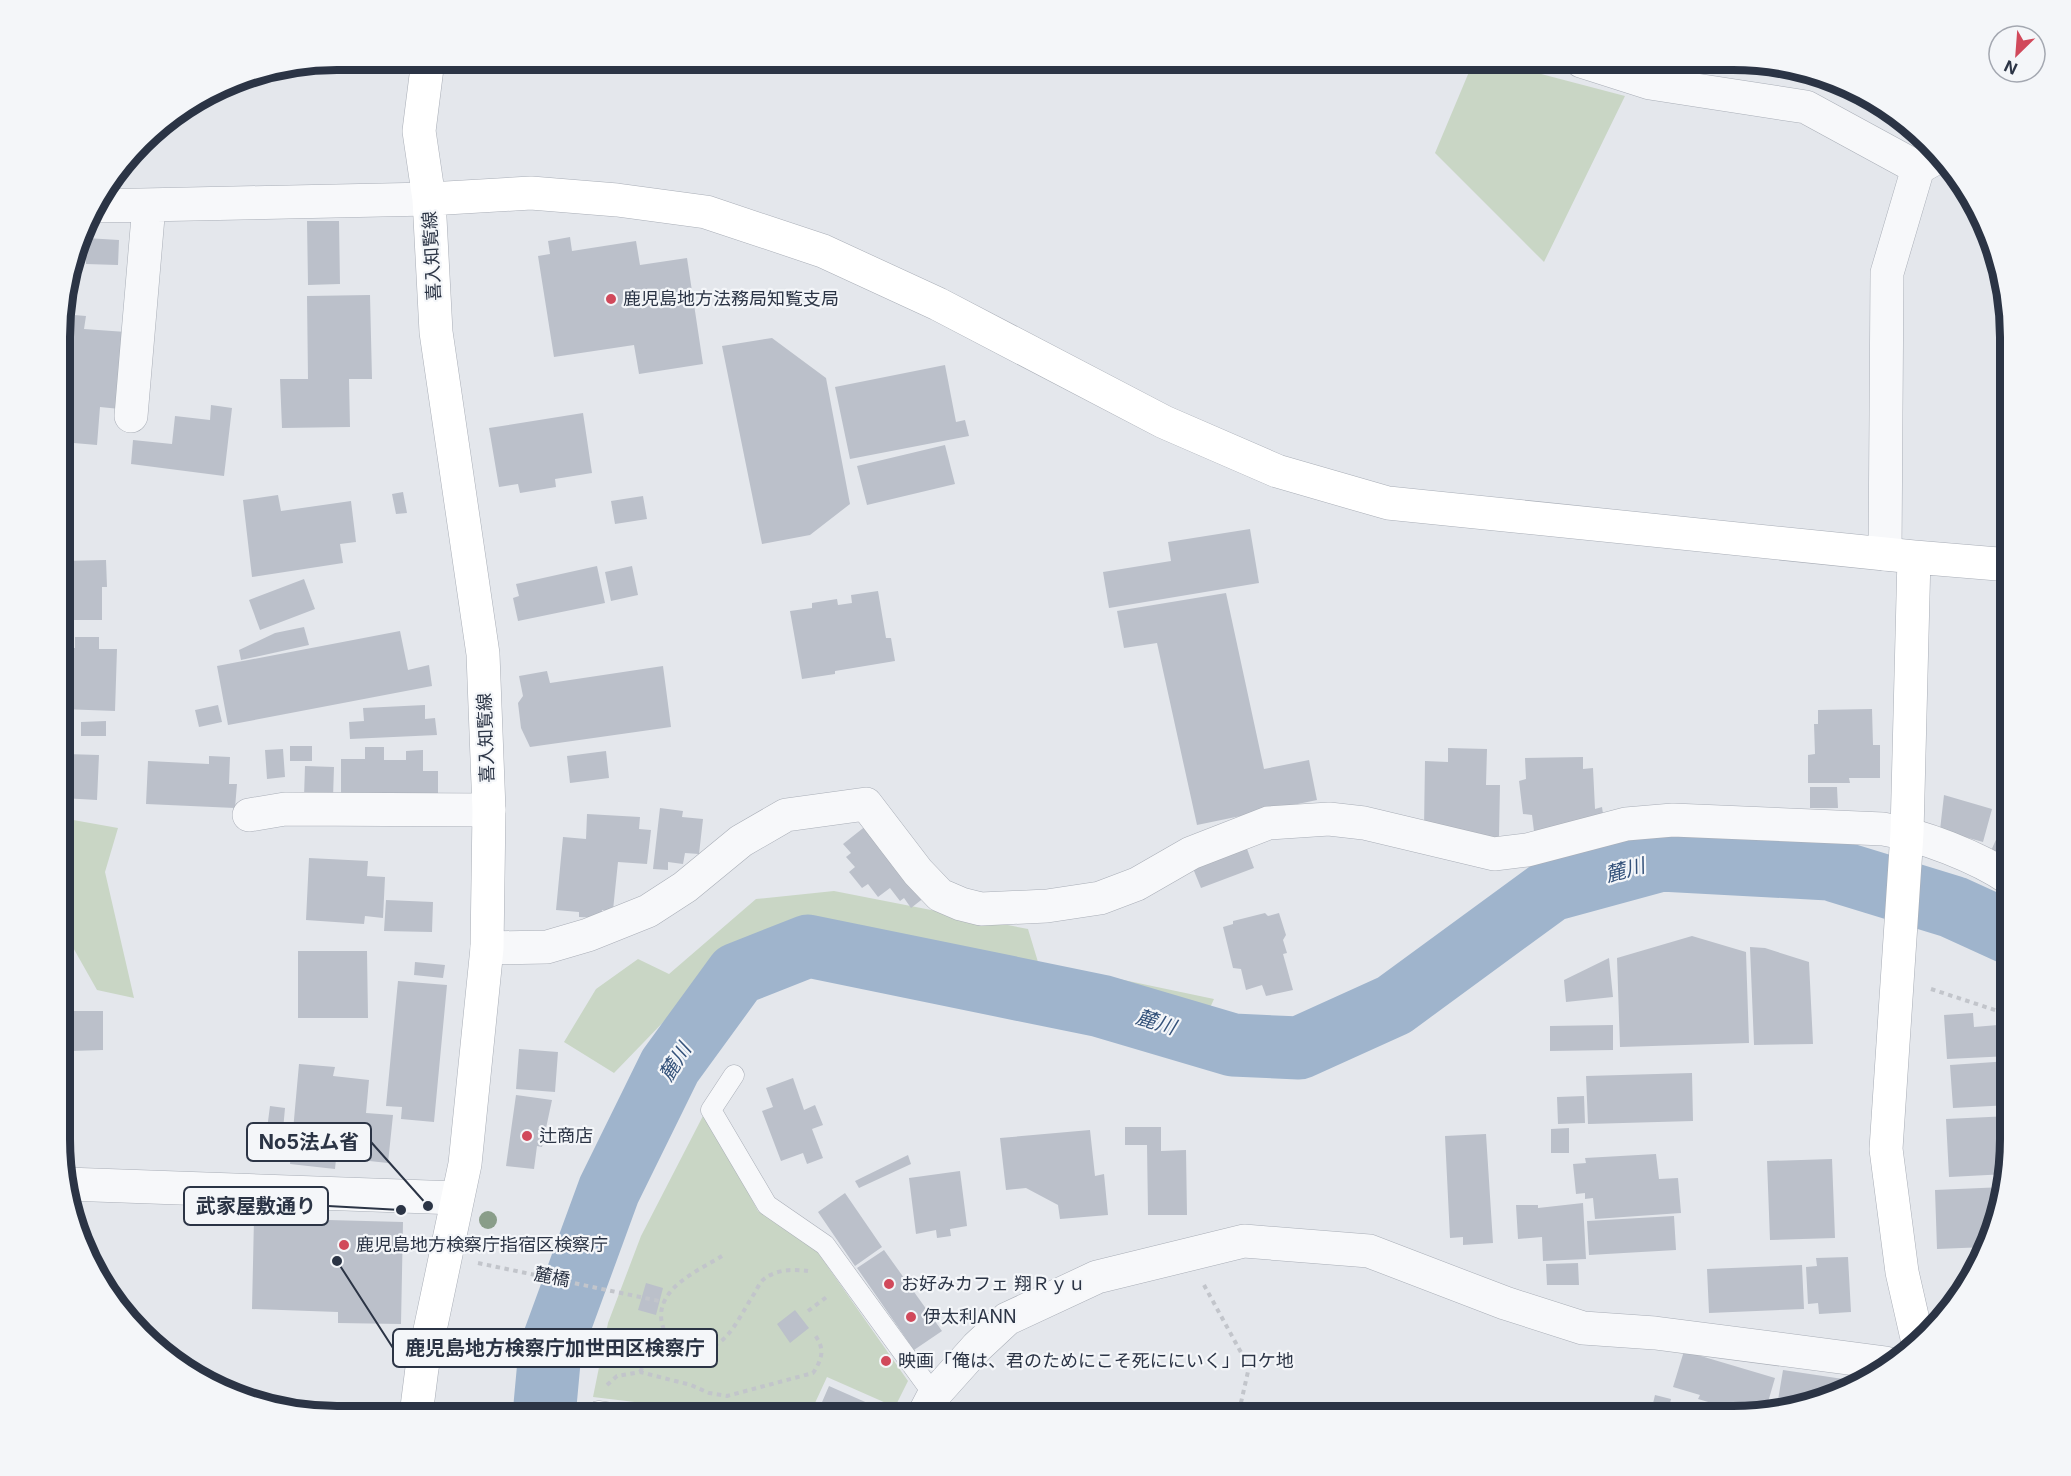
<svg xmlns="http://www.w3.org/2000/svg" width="2071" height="1476" viewBox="0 0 2071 1476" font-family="Inter,'Noto Sans JP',sans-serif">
<rect width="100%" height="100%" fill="#e4e7ec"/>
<path fill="#c9d6c5" d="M1474,60H1488L1625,96L1544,262L1435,153Z
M62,818L118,828L105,872L134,998L97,990L62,928Z
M834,891L1028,929L1038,962L1214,999L1208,1012L941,951L804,929L732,951L614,1073L564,1042L596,989L638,959L669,974L756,899Z
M705,1112L758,1211L814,1247L908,1381L895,1407L827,1377L809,1416H714L701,1410L593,1397L608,1323L641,1236Z"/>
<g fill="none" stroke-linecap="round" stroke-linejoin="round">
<path stroke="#9fb4cc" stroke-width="63" d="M544,1416L550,1351L609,1190L670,1066L737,974L808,946L1101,1006L1233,1045L1299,1048L1394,1005L1551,890L1661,860L1829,869L1953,907L2010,933"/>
</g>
<path fill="#bbc0ca" d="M307,221H339L340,284L308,285Z
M570,237L572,251L636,241L640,265L687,258L703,364L639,374L634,345L554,357L538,256L550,254L548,241Z
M86,238L119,240L118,265L86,264Z
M370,295L372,379H349L350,427L282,428L280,379H308L307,296Z
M62,314L86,316L84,329L126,332L120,409L100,407L97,445L62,442Z
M772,338L826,378L850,504L810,535L762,544L722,346Z
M945,365L956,422L965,420L969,436L850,459L835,387Z
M211,405L232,408L224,476L131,464L133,440L172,444L175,416L210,420Z
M583,413L592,473L555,479L556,487L520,493L518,484L499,487L489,428Z
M945,445L955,484L867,505L857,466Z
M403,492L407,513L396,514L392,494Z
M278,495L281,511L351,501L356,542L340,544L343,563L252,577L243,500Z
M643,496L647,519L615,524L611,501Z
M1250,529L1259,583L1109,608L1103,572L1171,561L1168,542Z
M106,560L107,587H102V620H62V561Z
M597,566L605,603L518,621L513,598L519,596L516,584Z
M632,566L638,595L611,601L605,572Z
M304,579L315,609L260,630L249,600Z
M878,591L886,638H891L895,661L835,671V674L802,679L790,611L812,608V603L837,599L838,605L852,603L851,595Z
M1226,593L1264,769L1309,760L1317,800L1197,825L1157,643L1124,648L1117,611Z
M304,627L309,645L241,660L239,650L275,633Z
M400,631L408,670L429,665L432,686L228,725L217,666Z
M75,637H99V649H117L115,711L62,709V648H75Z
M663,666L671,727L530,747L521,728L518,703L523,696L519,676L547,671L550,683Z
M218,705L222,722L199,727L195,710Z
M425,705V719L435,718L437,735L350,739L349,722L364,721L363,708Z
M1872,709L1873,745H1880V778H1849L1850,783H1808V755L1815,754L1814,724H1818V710Z
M106,721V736H81V722Z
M290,746H312V761H290Z
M62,747H67L66,754L99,755L97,800L62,798Z
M365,747H384V760H406V751L423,750V771H438V796L341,795V759H365Z
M1448,748L1487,749L1486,785H1500L1499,837L1458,836L1424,829L1425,761L1448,762Z
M283,749L285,777L267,779L265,750Z
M606,751L609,778L570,783L567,756Z
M209,756L230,757L229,784H237L235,808L146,804L148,761L209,764Z
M1583,757V769L1593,768L1595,809L1602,807L1604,821L1534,831L1532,815L1523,814L1519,781L1526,779L1525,758Z
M305,766L334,767L333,798L304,797Z
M1810,787H1837L1838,808H1810Z
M1944,795L1992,809L1983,842L1940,830Z
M660,808L683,811L682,817L703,819L699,854L685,853L683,864L668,862V870L653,869Z
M587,814L640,817L639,829L651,830L647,864L618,862L613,910H602L601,918L579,917V912L556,910L563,837L586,839Z
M2005,820L2010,822V865L1989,855Z
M867,825L925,897L911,908L904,898L900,901L890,888L878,897L868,884L862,888L849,872L855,867L846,857L851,853L843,844Z
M1246,846L1254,868L1201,888L1192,866Z
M309,858L368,861L367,876L385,877L383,918L365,916L364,924L306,920Z
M386,900L433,902L432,932L384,931Z
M1265,913L1268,916L1279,913L1286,935L1283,940L1287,953L1283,954L1293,990L1266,996L1262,985L1246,990L1241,969L1233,968L1223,927L1233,924V921Z
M1692,936L1746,952L1749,1043L1620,1047L1617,958Z
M1750,947L1765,948L1809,962L1813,1044L1754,1045Z
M298,951H367L368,1018H298Z
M1609,958L1613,997L1566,1002L1564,980Z
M415,962L445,965L443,978L414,975Z
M398,981L447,985L434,1122L401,1119L402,1107L386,1106Z
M71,1011H103V1050L71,1051Z
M1973,1013L1974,1027L1998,1025L1999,1037L2010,1036V1056L1947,1059L1944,1015Z
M1613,1025V1050L1550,1051V1026Z
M519,1049L558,1052L555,1092L516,1089Z
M2010,1061V1105L1953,1108L1950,1065Z
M299,1064L335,1067L333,1076L369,1080L366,1113L393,1115L388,1163L360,1160L362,1132L339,1130L335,1169L290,1164Z
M1692,1073L1693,1121L1588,1124L1586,1076Z
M793,1078L804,1110L815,1105L823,1125L812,1129L823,1158L807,1164L803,1153L781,1161L762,1111L773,1107L766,1088Z
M516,1095L552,1100L542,1147L537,1146L534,1169L506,1166Z
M1584,1096L1585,1123L1558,1124L1557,1097Z
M270,1106L285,1108L283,1130L267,1129Z
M2010,1116V1156L2007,1174L1949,1177L1946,1119Z
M1125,1127H1161V1151L1186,1150L1187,1215H1148L1147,1145H1125Z
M1569,1128V1153H1551V1129Z
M1090,1130L1095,1176L1104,1174L1108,1215L1060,1219L1058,1205L1026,1188L1006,1190L1000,1138Z
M1486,1134L1493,1243L1463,1245V1237L1450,1238L1445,1136Z
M1656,1154L1659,1179L1678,1178L1681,1213L1595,1219L1593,1198L1585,1199V1193L1576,1194L1573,1164L1586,1163L1585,1158Z
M908,1155L911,1164L859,1188L855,1181Z
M1832,1159L1835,1238L1770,1240L1767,1161Z
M960,1171L967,1226L950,1229L951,1236L937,1238L936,1230L916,1234L909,1178Z
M2004,1187L1996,1228L1986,1247L1937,1249L1935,1190Z
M845,1193L882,1247L855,1266L818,1212Z
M1583,1203L1586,1259L1543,1261L1542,1237L1518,1239L1516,1205H1538V1208Z
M1674,1216L1676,1250L1589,1255L1587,1221Z
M254,1218L403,1222L401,1324L338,1323V1312L252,1309Z
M884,1250L942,1331L914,1350L857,1268Z
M1848,1257L1851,1312L1819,1314L1818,1303L1808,1304L1806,1267L1817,1266L1816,1258Z
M1578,1263L1579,1285H1547L1546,1264Z
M1802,1265L1804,1309L1709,1313L1707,1269Z
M646,1283L663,1288L656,1315L638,1310Z
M795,1310L809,1328L790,1343L777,1324Z
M1684,1351L1775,1378L1766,1409L1746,1413L1698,1399L1700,1395L1673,1387Z
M1783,1370L1863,1382L1857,1387L1777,1406Z
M829,1386L888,1412L887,1416H816Z
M1655,1395L1671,1399L1667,1416H1650Z
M1673,1406L1728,1411V1416H1673Z"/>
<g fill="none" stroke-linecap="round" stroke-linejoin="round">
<defs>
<path id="lane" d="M734,1075L711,1110L767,1205L825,1245L934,1395
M598,1416V1411L631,1416"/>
<path id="street" d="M1581,61L1650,83L1806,107L1918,168
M95,206L429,199
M131,416L149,205
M1885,554L1887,273L1918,168L1936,158
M249,815L285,809L489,810
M487,948L547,947L588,935L648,911L685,887L741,841L786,815L866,804L918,872L940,895L961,904L981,909L1047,906L1100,898L1137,884L1191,853L1268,823L1329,819L1364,823L1494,854L1527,850L1626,824L1673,820L1883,829C1921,835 1978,857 2010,879
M66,1184L457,1198
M923,1416L934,1395L977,1347L1007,1319L1097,1277L1244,1241L1369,1251L1505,1303L1583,1328L1655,1333L1886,1363"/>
<path id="secondary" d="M429,199L531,193L617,200L706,212L823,251L938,304L1164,422L1277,471L1388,503L1914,557L2010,565
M1914,557L1907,833L1886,1149L1902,1272L1917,1338
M416,1415L422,1368L465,1164L487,948L489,810L483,654L436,332L429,199L419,131L428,60"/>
</defs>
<use href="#lane" stroke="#a9aeb7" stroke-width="21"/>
<use href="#street" stroke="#a9aeb7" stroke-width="34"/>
<use href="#secondary" stroke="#a9aeb7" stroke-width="34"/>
<path stroke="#c2c5cb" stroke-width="4" stroke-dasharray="4.5 4.5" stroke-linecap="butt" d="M1931,989L2010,1015
M722,1256C698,1271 651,1290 663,1327C666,1336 671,1342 681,1346C723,1361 735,1323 754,1294C757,1289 760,1282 764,1279C777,1269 793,1269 808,1271
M478,1263L664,1302
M1204,1285L1249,1367L1238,1416
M808,1311L828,1296
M640,1372L656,1344L666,1336
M607,1385L617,1376L640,1372L691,1385L709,1393L727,1396L813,1373C823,1358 825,1348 814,1334"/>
<use href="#lane" stroke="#f7f8fa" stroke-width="20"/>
<use href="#street" stroke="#f7f8fa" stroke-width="33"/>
<use href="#secondary" stroke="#fff" stroke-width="33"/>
</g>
<circle fill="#899d89" cx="488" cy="1220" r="9"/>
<g fill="#d1495b" stroke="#f4f6f9" stroke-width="2">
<circle cx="611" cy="299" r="6"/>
<circle cx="527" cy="1136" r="6"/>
<circle cx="344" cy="1245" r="6"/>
<circle cx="889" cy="1284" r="6"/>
<circle cx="911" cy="1317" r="6"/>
<circle cx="886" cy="1361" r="6"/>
</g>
<g text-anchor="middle" stroke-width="4.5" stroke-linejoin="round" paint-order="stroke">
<g font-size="18" fill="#2b3445" stroke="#f4f6f9">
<text transform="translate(432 256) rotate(-93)" y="6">喜入知覧線</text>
<text transform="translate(486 738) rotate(-92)" y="6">喜入知覧線</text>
<text transform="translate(552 1277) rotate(11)" y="6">麓橋</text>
</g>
<g font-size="18" fill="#2b3445" stroke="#f4f6f9" text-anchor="start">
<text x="623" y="305">鹿児島地方法務局知覧支局</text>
<text x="539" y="1142">辻商店</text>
<text x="356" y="1251">鹿児島地方検察庁指宿区検察庁</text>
<text x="901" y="1290">お好みカフェ 翔Ｒｙｕ</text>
<text x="923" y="1323">伊太利ANN</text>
<text x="898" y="1367">映画「俺は、君のためにこそ死ににいく」ロケ地</text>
</g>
<g font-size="20" font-style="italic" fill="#34527a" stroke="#f4f6f9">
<text transform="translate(1625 870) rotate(-15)" y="7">麓川</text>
<text transform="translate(1156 1022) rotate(17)" y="7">麓川</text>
<text transform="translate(675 1062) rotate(-58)" y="7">麓川</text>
</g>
</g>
<path d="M0 0H2071V1476H0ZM337 70H1733A267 267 0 0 1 2000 337V1139A267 267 0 0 1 1733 1406H337A267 267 0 0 1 70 1139V337A267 267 0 0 1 337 70Z" fill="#f4f6f9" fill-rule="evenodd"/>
<path fill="none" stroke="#2b3445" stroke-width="8" d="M337 70H1733A267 267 0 0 1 2000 337V1139A267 267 0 0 1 1733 1406H337A267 267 0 0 1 70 1139V337A267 267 0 0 1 337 70Z"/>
<path fill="none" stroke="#2b3445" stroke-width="2" d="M428 1206L371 1142M401 1210L328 1206M337 1261L393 1348"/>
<g fill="#2b3445" stroke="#f4f6f9" stroke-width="2">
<circle cx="428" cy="1206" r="6"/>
<circle cx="401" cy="1210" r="6"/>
<circle cx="337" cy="1261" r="6"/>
</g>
<g fill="#f4f6f9" stroke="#2b3445" stroke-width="2">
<rect x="247" y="1123" width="124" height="38" rx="6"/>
<rect x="184" y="1187" width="144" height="38" rx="6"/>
<rect x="393" y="1329" width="324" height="38" rx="6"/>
</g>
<g font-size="20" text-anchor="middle" font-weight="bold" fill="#2b3445">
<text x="309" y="1149">No5法ム省</text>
<text x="256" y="1213">武家屋敷通り</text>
<text x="555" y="1355">鹿児島地方検察庁加世田区検察庁</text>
</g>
<g transform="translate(2017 54) rotate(205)"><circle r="28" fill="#f4f6f9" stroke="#a4a8b1" stroke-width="1.5"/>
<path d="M0-4.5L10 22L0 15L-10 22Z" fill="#d1495b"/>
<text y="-9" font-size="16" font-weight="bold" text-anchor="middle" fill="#2b3445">N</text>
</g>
</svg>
